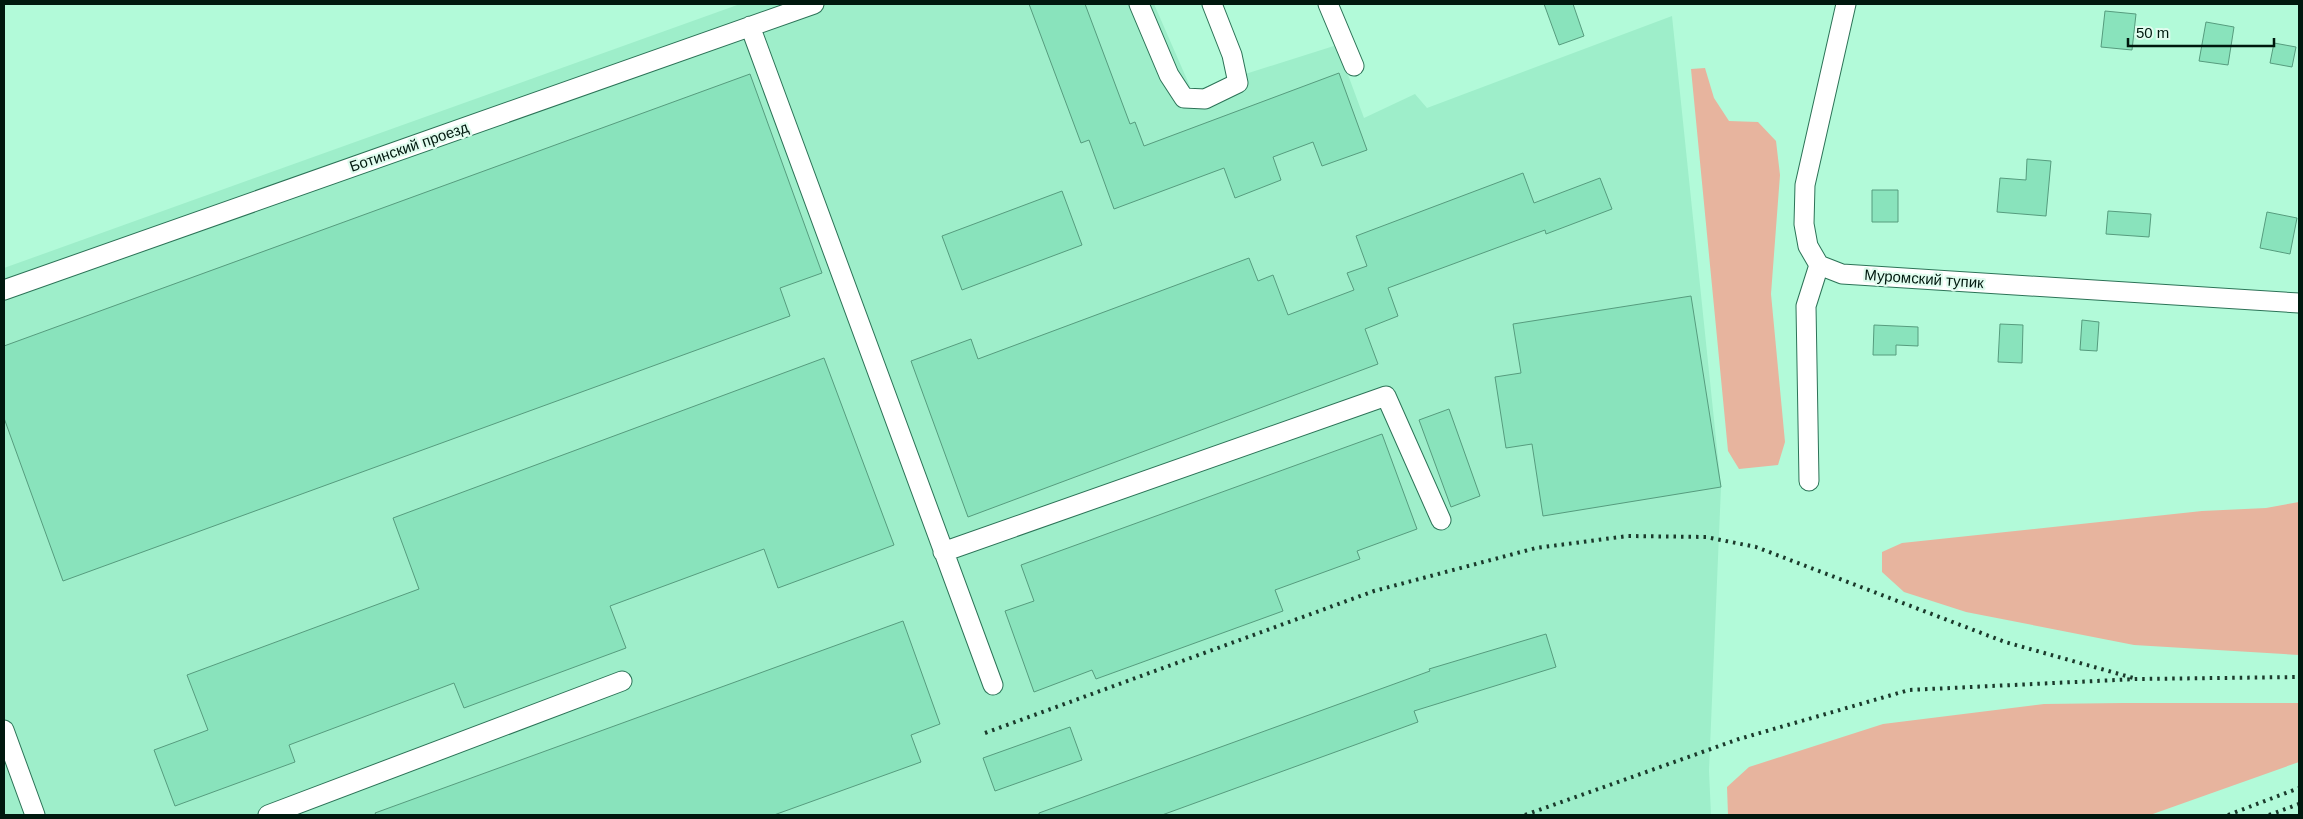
<svg xmlns="http://www.w3.org/2000/svg" width="2303" height="819" viewBox="0 0 2303 819" font-family="Arial,sans-serif">
<rect width="100%" height="100%" fill="#b2fad9"/>
<path fill="#9eeeca" d="M740,4H1154L1192,91L1337,45L1364,118L1415,94L1427,108L1672,16L1721,487L1709,771L1711,815H4V268Z"/>
<path fill="#e7b49e" d="M1705,68L1714,98L1729,121L1758,122L1776,141L1780,175L1771,294L1785,442L1778,465L1739,469L1728,451L1691,69Z
M2299,502V655L2134,645L1966,612L1904,592L1882,572V552L1902,543L2202,511L2266,508Z
M2123,703H2299V762L2150,815H1728L1727,787L1749,767L1883,724L2044,704Z"/>
<path fill="#89e3bc" stroke="#569c7e" d="M1029,4H1085L1130,124L1135,122L1144,146L1339,73L1367,150L1322,166L1313,142L1273,157L1281,180L1235,198L1224,168L1114,209L1089,140L1081,143Z
M1544,4H1573L1584,36L1559,45Z
M2105,11L2136,14L2132,50L2101,47Z
M2206,22L2234,27L2228,65L2199,61Z
M2274,43L2296,47L2292,67L2270,63Z
M750,74L822,273L780,288L790,316L63,581L4,418V346Z
M2027,159L2051,161L2046,216L1997,212L2000,178L2026,180Z
M1523,173L1534,203L1600,178L1612,209L1546,234L1545,230L1388,288L1398,316L1365,329L1378,364L968,517L911,361L971,339L978,359L1249,258L1258,281L1273,275L1288,315L1354,290L1347,273L1367,266L1356,236Z
M1872,190H1898V222H1872Z
M1062,191L1082,245L962,290L942,236Z
M2108,211L2151,214L2149,237L2106,234Z
M2267,212L2297,218L2290,254L2260,248Z
M1691,296L1721,487L1543,516L1532,444L1506,448L1495,377L1521,373L1513,324Z
M2082,320L2099,322L2097,351L2080,350Z
M2000,324L2023,325L2022,363L1998,362Z
M1874,325L1918,327V346L1896,345V355H1873Z
M824,358L894,545L778,588L764,549L610,606L626,648L464,708L454,683L289,745L295,762L175,806L154,750L208,730L187,675L419,589L393,518Z
M1449,409L1480,496L1451,507L1419,420Z
M1382,434L1417,529L1357,551L1360,559L1275,590L1283,611L1096,679L1092,670L1034,692L1005,611L1034,601L1021,565Z
M903,621L940,724L911,735L921,762L774,815H376L375,813Z
M1546,634L1556,667L1414,711L1418,722L1162,815H1039V813L1430,671L1429,669Z
M1070,727L1082,760L995,791L983,758Z"/>
<g fill="none" stroke-linecap="round" stroke-linejoin="round">
<defs>
<path id="minor" d="M1139,4L1169,75L1184,98L1205,99L1238,83L1232,55L1212,4
M1328,4L1354,66
M1846,4L1805,185L1804,224L1808,246L1819,265L1842,274L2299,303
M750,26L993,685
M4,290L814,4
M1809,481L1806,306L1819,265
M943,552L1386,396L1441,520
M4,730L35,815
M268,815L622,681"/>
</defs>
<use href="#minor" stroke="#2c7357" stroke-width="21"/>
<use href="#minor" stroke="#fff" stroke-width="19"/>
<path stroke="#1b3a2c" stroke-width="4" stroke-dasharray="2.5 5" stroke-linecap="butt" d="M985,733L1374,591L1536,548L1628,536L1706,537L1756,547L2005,642L2137,679
M1525,815L1739,739L1909,690L2137,679L2299,677
M2228,815L2299,788
M2269,815L2299,804"/>
</g>
<g text-anchor="middle" stroke-width="4.5" stroke-linejoin="round" paint-order="stroke">
<g font-size="15" fill="#00180e" stroke="#e1fcef">
<text transform="translate(409 147) rotate(-19)" y="5">Ботинский проезд</text>
<text transform="translate(1924 279) rotate(4)" y="5">Муромский тупик</text>
</g>
</g>
<rect width="2303" height="819" fill="none" stroke="#00180e" stroke-width="10"/>
<path d="M2128 38v8h146v-8" fill="none" stroke="#00180e" stroke-width="2.5"/>
<text x="2136" y="38" font-size="15" fill="#00180e" stroke="#e1fcef" stroke-width="4" paint-order="stroke">50 m</text>
</svg>
